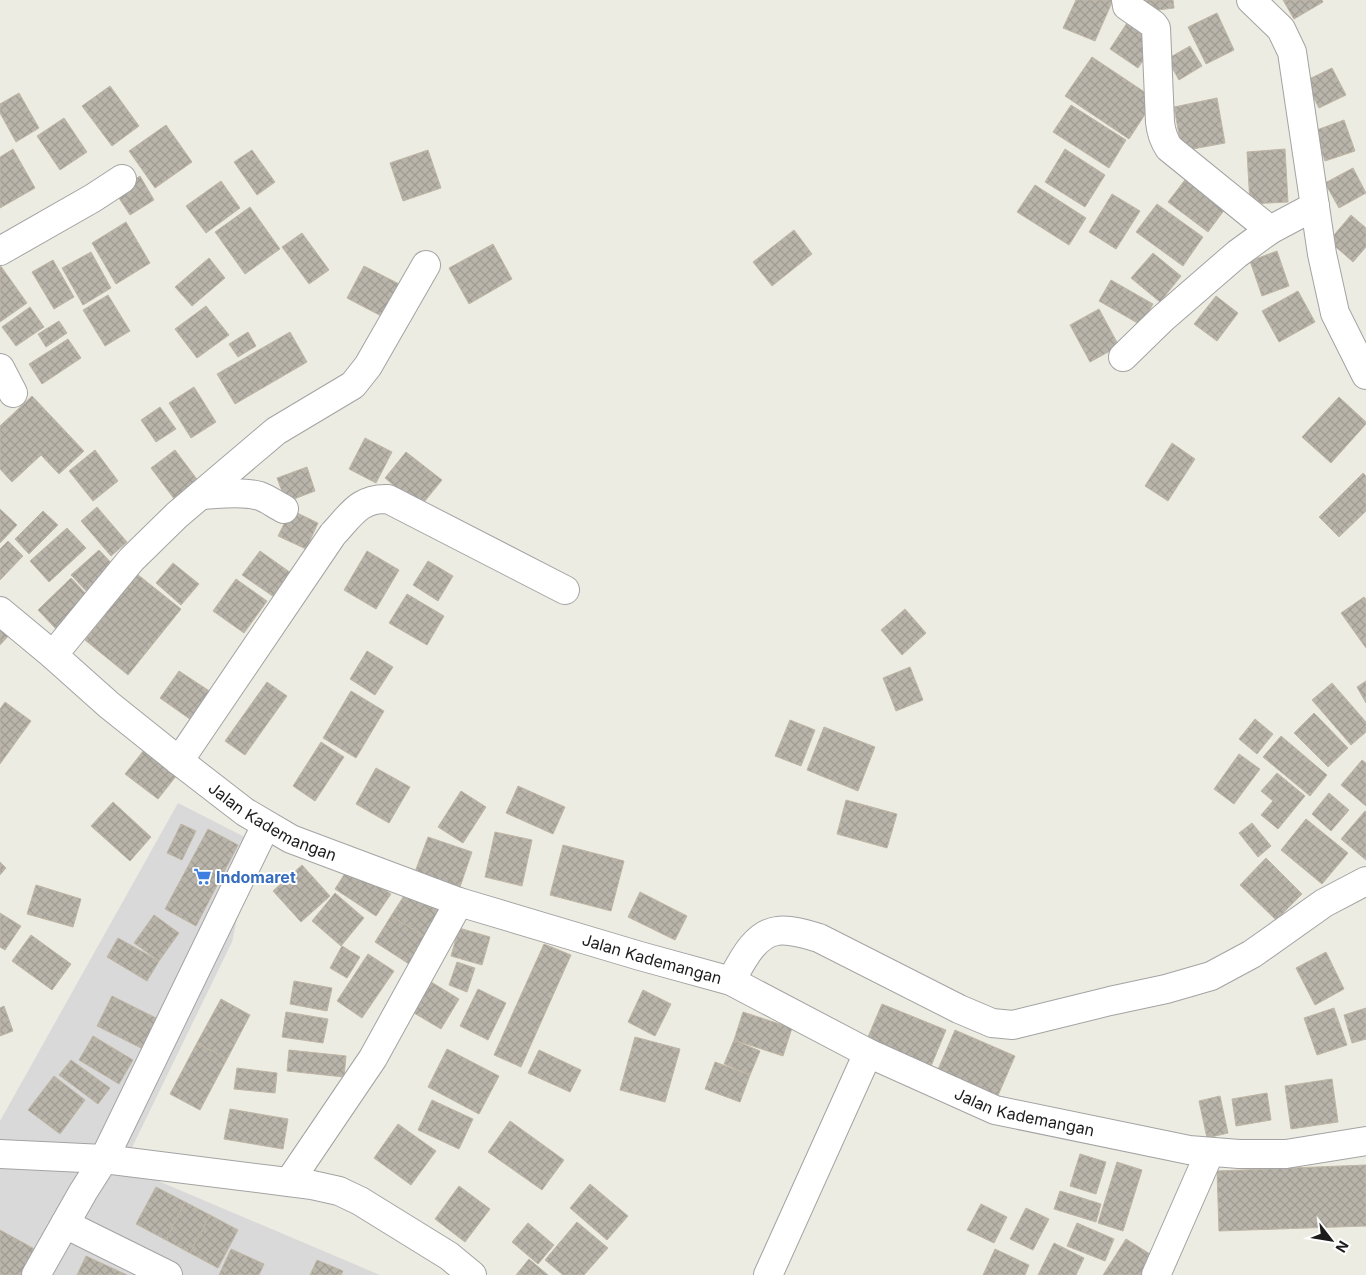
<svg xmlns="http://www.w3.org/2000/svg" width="1366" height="1275" viewBox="0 0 1366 1275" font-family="Inter,sans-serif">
<defs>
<pattern id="building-cross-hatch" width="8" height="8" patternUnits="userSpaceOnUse" patternTransform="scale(1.25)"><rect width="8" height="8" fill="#bab5ab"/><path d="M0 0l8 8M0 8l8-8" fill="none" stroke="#9f9b93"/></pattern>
</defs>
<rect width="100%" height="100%" fill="#edece2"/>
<path fill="#dad9d9" d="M178,803L268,849L239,910L232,942L123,1166L380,1275H0V1121Z"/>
<path fill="url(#building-cross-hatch)" stroke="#bfb6a4" d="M1076,0H1113L1095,41L1063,28Z
M1140,0H1173L1174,8L1141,12Z
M1283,0H1322L1323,2L1294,19Z
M1217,13L1234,50L1206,64L1188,27Z
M1127,23L1155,42L1138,68L1110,49Z
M1190,46L1202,66L1179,80L1167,59Z
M1092,57L1155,99L1129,139L1065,96Z
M1332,68L1346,95L1319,108L1305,81Z
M110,86L139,126L112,146L82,106Z
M19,93L39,128L16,142L0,113V104Z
M1217,98L1225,143L1182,151L1174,107Z
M1071,105L1126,140L1109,168L1053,132Z
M64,118L87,152L60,170L37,136Z
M1344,120L1355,151L1325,161L1314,131Z
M166,125L192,162L155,188L129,151Z
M13,149L35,188L0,208V157Z
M1065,149L1105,175L1085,207L1045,182Z
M1285,149L1288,202L1250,204L1247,152Z
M252,150L275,182L257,195L234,162Z
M428,150L441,188L403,201L390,163Z
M1353,168L1366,193L1339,208L1325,183Z
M1191,172L1231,201L1208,232L1168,202Z
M140,176L154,200L130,215L115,192Z
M221,181L240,208L206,233L186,206Z
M1035,185L1086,218L1069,245L1017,212Z
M1112,194L1140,211L1116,249L1089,232Z
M1157,204L1203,237L1183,266L1136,232Z
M250,207L280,249L245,274L215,232Z
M1351,215L1366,228V247L1353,262L1329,241Z
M126,222L150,263L116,284L92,243Z
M794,230L812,254L772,286L753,262Z
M302,233L329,270L309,284L282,247Z
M493,244L512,279L469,304L449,268Z
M1277,251L1289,286L1262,296L1250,261Z
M91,252L111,288L83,305L62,268Z
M1153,253L1181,276L1160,302L1131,278Z
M209,258L225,278L192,306L175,287Z
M53,260L74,297L54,309L32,272Z
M0,265L27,303L0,322Z
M364,266L403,286L385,318L347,298Z
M1111,280L1153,304L1141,325L1099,301Z
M1298,291L1315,322L1279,342L1262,311Z
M108,295L130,331L105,346L83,310Z
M1216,296L1238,313L1217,341L1194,324Z
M206,306L229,335L197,358L175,329Z
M30,307L44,327L16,346L2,327Z
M1099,309L1119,346L1090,362L1070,325Z
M59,321L67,333L46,347L38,334Z
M248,332L256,346L238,357L229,344Z
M290,332L307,362L235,404L217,374Z
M68,339L81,358L42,384L29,364Z
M194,387L216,422L191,438L169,403Z
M32,396L84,451L59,474L41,455L12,482L0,469V426Z
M1339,397L1366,422V424L1331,463L1302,437Z
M160,407L176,429L156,442L141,420Z
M365,438L392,452L376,483L349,469Z
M1172,443L1195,459L1168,501L1145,486Z
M95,450L118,481L93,501L69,471Z
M175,450L202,486L178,504L151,468Z
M406,452L442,480L420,507L385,478Z
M307,467L315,491L286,502L277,478Z
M1363,473L1366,476V511L1339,537L1319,517Z
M97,507L127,542L111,556L81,521Z
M0,509L17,525L0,543Z
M291,510L318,523L306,549L278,536Z
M43,511L58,525L29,554L15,539Z
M67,528L86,548L49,582L30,561Z
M8,541L23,556L0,580V549Z
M99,550L118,570L90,595L71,575Z
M260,551L291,573L274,597L242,575Z
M367,551L399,570L376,609L344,590Z
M428,561L453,576L438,601L413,585Z
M173,563L199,584L181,605L156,583Z
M137,574L181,609L128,675L85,640Z
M71,578L89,597L56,629L38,610Z
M236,579L267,601L244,633L213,611Z
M407,594L444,616L427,645L389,623Z
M1364,597L1366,599V648L1341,613Z
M905,609L926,633L902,655L881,630Z
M0,623L11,633L0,645Z
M367,651L393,667L375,695L350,679Z
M910,667L923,700L896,711L883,678Z
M179,671L214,694L194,722L160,698Z
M1366,681V703L1357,687Z
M267,682L287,696L245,755L225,741Z
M1332,683L1366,722V732L1351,745L1312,700Z
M351,691L384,711L356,758L323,738Z
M5,702L31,721L0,764V709Z
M1314,713L1348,748L1328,767L1294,733Z
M1255,719L1273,734L1257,754L1239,739Z
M790,720L815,730L801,766L775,756Z
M824,727L875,747L858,791L807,770Z
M1281,736L1327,775L1310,796L1263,757Z
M321,742L344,757L315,801L293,786Z
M144,750L177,775L158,799L125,774Z
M1239,754L1260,769L1234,804L1214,789Z
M1362,760L1366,763V806L1341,785Z
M376,768L410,787L389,823L356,804Z
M1277,773L1305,796L1278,829L1261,815L1273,801L1261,791Z
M518,786L565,807L553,834L506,813Z
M461,791L486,807L463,843L438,827Z
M1329,793L1349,810L1331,831L1312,814Z
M846,800L897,814L887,848L837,834Z
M113,802L151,837L130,861L91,826Z
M1365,811L1366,812V860L1341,839Z
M1306,819L1348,853L1322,884L1281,850Z
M1252,823L1271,846L1258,857L1239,833Z
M181,824L196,831L182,860L167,853Z
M208,829L238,845L196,926L165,909Z
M495,832L532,840L522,886L485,877Z
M428,837L472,852L460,887L415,872Z
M563,845L624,861L611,911L550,895Z
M1266,858L1302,894L1276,920L1240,885Z
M0,862L6,868L0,875Z
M302,865L330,896L301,922L273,891Z
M349,867L391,894L376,916L335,889Z
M36,885L81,899L73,927L27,914Z
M409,888L443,909L426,937L391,916Z
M640,892L687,916L675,940L628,917Z
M335,893L364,918L341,946L312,921Z
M0,913L21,926L5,950L0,947Z
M154,915L179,933L159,961L134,943Z
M391,916L426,937L409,964L375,942Z
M459,928L490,937L482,965L451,956Z
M31,935L71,964L52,990L12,961Z
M118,938L159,961L147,981L107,957Z
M544,944L571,955L521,1067L494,1055Z
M342,946L360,957L347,978L330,968Z
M1326,952L1344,989L1315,1005L1296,968Z
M368,954L394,971L362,1018L337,1001Z
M457,962L475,968L467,992L449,985Z
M428,980L459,999L441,1029L409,1010Z
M294,981L332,988L327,1011L290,1004Z
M478,989L506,1003L488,1040L460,1026Z
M643,990L671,1004L655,1036L628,1022Z
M112,996L158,1019L143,1049L97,1026Z
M221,999L250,1015L227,1059L197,1043Z
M882,1004L946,1030L929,1071L865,1044Z
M4,1006L13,1031L0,1036V1008Z
M1334,1008L1347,1045L1317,1055L1304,1018Z
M1366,1008V1039L1352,1043L1344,1015Z
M286,1012L328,1019L323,1043L282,1037Z
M743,1012L792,1028L783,1056L734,1040Z
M955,1030L1015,1056L996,1100L936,1074Z
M93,1036L133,1060L119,1084L79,1060Z
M635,1037L680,1049L665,1102L620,1090Z
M734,1040L760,1051L750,1075L724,1064Z
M197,1043L227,1059L200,1110L170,1094Z
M447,1049L499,1076L479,1114L428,1087Z
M289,1050L346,1056L344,1077L287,1071Z
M539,1050L581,1070L570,1092L528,1073Z
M71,1060L110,1088L98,1104L59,1075Z
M715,1062L750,1075L740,1102L705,1089Z
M237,1068L277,1073L275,1093L234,1089Z
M54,1076L85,1100L60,1134L28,1110Z
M1332,1079L1338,1122L1291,1129L1285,1086Z
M1267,1093L1271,1120L1236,1126L1232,1099Z
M1220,1096L1228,1133L1207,1138L1199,1101Z
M432,1100L473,1119L459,1149L418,1130Z
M230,1109L288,1119L283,1149L224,1139Z
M510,1121L564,1160L542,1190L488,1152Z
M398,1124L436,1151L411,1185L374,1158Z
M1080,1154L1106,1162L1096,1194L1070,1186Z
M1117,1162L1142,1170L1123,1231L1098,1223Z
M1366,1165V1226L1219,1231L1217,1171Z
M590,1184L628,1216L607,1240L570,1208Z
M459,1186L490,1209L465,1242L435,1219Z
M156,1187L185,1202L166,1240L136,1224Z
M1060,1191L1101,1204L1096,1222L1054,1209Z
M185,1202L210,1215L190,1253L166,1240Z
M981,1204L1007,1217L994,1243L967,1230Z
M1026,1208L1049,1219L1033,1250L1010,1239Z
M210,1215L238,1230L218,1268L190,1253Z
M577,1222L608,1248L584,1275H563L545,1260Z
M528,1223L554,1245L538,1264L512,1242Z
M1077,1223L1114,1239L1105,1261L1067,1246Z
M0,1230L40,1252L27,1275H0Z
M1126,1239L1158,1259L1148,1275H1103Z
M1054,1243L1084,1258L1076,1275H1038Z
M231,1249L264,1264L259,1275H219Z
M995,1249L1029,1265L1025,1275H983Z
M86,1256L127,1275H77Z
M529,1259L548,1275H516Z
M317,1260L343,1271L341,1275H310Z"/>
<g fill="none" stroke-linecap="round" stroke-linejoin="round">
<defs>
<g id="minor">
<path d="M1126,0L1127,6L1153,24L1156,28L1160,122C1161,132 1163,139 1169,148L1270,230"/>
<path d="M1251,0L1281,29L1292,52L1322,254L1335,313L1366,375"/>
<path d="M0,251L93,198L122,179"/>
<path d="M1123,357L1162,319L1237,254L1270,230L1315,206"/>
<path d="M0,368L13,393"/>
<path d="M201,495C220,494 241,491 260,496C268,499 276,505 284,509"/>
<path id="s1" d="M0,611L53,655L109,705L179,761L245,812L291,839L459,902L640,956L731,981L868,1053L995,1110L1189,1150L1239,1154H1286L1366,1141"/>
<path d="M53,655L131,560L177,515L276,431L353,385L368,366L426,265"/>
<path d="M179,761L333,534C351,515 359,498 388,499L565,590"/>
<path d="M731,981C741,963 754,934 777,931C790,929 806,934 819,938L959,1009L992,1023L1013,1025L1110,1001L1166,989L1211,976L1252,954L1324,903L1366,881"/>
<path d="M0,1154L104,1159L312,1185L339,1191L360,1201L449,1256L472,1275"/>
<path d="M289,1182L373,1058L459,902"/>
<path d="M65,1224L168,1275"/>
<path d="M36,1275L83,1192L104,1159L266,825"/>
<path d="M768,1275L868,1053"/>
<path d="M1156,1275L1210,1152"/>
</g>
</defs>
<use href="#minor" stroke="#a3a3a3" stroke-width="30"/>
<use href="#minor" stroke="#fff" stroke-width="28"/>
</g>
<defs>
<symbol id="supermarket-bare" viewBox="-9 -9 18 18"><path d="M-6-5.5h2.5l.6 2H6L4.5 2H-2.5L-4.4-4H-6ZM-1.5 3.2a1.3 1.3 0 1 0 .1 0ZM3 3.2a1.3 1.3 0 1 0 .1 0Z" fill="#3f7fe0" stroke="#fff" stroke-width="2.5" paint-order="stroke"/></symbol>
</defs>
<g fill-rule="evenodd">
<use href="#supermarket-bare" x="190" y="864" width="25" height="25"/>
</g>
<g text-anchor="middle" stroke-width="4" stroke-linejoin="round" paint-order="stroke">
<g font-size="16" fill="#1c1c1c" stroke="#fff">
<text dy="6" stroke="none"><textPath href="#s1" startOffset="346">Jalan Kademangan</textPath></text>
<text dy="6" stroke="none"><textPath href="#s1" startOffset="751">Jalan Kademangan</textPath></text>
<text dy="6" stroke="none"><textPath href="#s1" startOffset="1156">Jalan Kademangan</textPath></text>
</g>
<g font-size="16" font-weight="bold" fill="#366cbe" stroke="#fff" text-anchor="start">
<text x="216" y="883">Indomaret</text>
</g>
</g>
<g transform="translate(1331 1240) rotate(121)" stroke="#ffffff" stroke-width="4" paint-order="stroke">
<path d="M0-4L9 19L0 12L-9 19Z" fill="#1c1c1c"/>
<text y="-8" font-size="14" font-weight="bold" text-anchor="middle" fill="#1c1c1c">N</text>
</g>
</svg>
